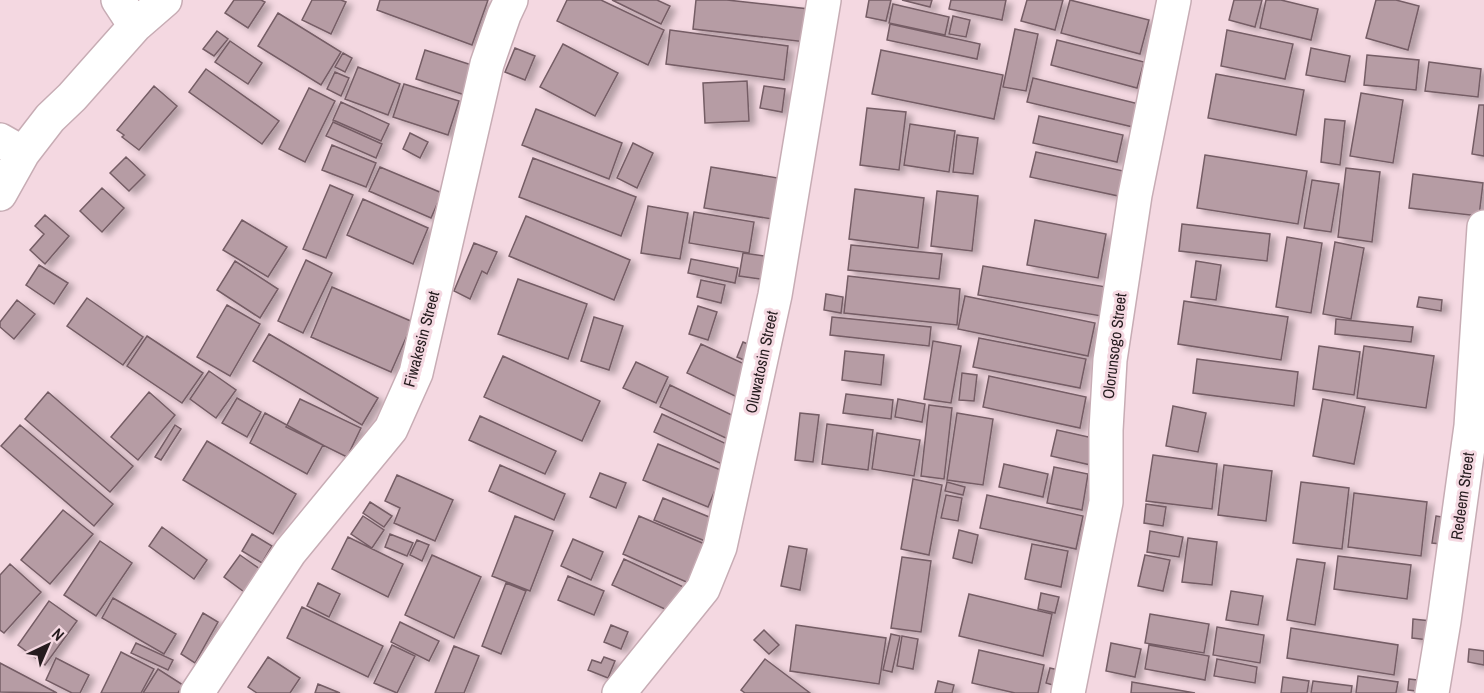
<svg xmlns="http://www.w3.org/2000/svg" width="1484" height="693" viewBox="0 0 1484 693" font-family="'Archivo Narrow',sans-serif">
<defs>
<filter id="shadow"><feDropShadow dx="6" dy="4" stdDeviation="3" flood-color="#0004"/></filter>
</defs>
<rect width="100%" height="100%" fill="#f4d8e1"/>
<path fill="#b69ca4" stroke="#755d65" stroke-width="1.5" filter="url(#shadow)" d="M234,0H261L265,2L248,28L225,13Z
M312,0H341L346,2L331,34L302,20Z
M380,0H488L472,45L377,10Z
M567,0H601L664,30L648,65L557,21Z
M612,0H657L670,6L661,24Z
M696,0H727L809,9L806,42L693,29Z
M869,0H891L886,21L866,17Z
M902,0H932L930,7Z
M951,0H1006L1002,20L949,9Z
M1027,0H1063L1055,30L1021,21Z
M1070,0L1149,20L1140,54L1061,33Z
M1234,0H1262L1255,27L1229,20Z
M1266,0H1281L1318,9L1311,40L1260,28Z
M1376,0H1396L1419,6L1408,50L1366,38Z
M893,4L949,17L945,35L889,23Z
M278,13L341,52L321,85L258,46Z
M953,16L970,20L966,37L949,34Z
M890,24L980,44L977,59L887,40Z
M1015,29L1038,34L1026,91L1003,87Z
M670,30L788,46L784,80L666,64Z
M1227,30L1293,44L1285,79L1221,66Z
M217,31L228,39L214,56L203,49Z
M1057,40L1144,62L1137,88L1051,65Z
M230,41L262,63L248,84L215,62Z
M563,44L618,73L595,116L540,87Z
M515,48L535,56L525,80L505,72Z
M1311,48L1350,56L1345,82L1306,75Z
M425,50L481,68L471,97L416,79Z
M881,50L1003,75L994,119L872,94Z
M343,53L352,58L345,72L335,67Z
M1367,55L1419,60L1416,90L1364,85Z
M1429,62L1481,69L1478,97L1425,91Z
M358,67L400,84L388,115L345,99Z
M206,69L279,121L262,144L189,92Z
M335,72L349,78L341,96L327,89Z
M1216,74L1304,90L1296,135L1208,118Z
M1033,78L1139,104L1133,127L1027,102Z
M747,81L749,121L705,123L703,83Z
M404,84L459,101L448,135L393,117Z
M154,86L177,106L139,150L122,137L124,135L117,130Z
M764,86L785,89L782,112L760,108Z
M309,88L335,101L305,162L279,149Z
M1361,93L1403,100L1393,163L1350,156Z
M341,102L389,124L381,141L333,120Z
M1479,105H1484V156L1472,154Z
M867,108L906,112L899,170L860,165Z
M536,109L622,143L609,179L522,145Z
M1039,116L1123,135L1117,162L1033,143Z
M1325,119L1345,121L1340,165L1321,162Z
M333,122L382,144L376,158L326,136Z
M910,124L955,131L949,172L904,165Z
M410,133L428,142L420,158L403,149Z
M957,135L978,138L973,174L953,172Z
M633,143L653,153L637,188L617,178Z
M332,145L376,163L366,187L322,170Z
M1036,152L1128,172L1123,197L1030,177Z
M1205,155L1307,171L1298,224L1197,208Z
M126,157L145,175L129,191L110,173Z
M533,158L636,197L621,236L519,197Z
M380,167L442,193L431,218L369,191Z
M711,167L784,179L778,220L704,208Z
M1346,168L1380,172L1372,242L1338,237Z
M1413,174L1483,183L1479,216L1409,208Z
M1312,180L1339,184L1331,232L1304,228Z
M330,185L353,195L326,258L303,249Z
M102,188L124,208L102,232L80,211Z
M855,189L924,198L918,248L849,239Z
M937,191L978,196L972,251L931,246Z
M363,199L428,228L413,264L347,235Z
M648,206L688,213L680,259L641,253Z
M694,212L754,222L749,253L689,243Z
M45,215L69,236L45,264L30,250L44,234L35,226Z
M526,216L630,260L614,300L509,256Z
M242,220L287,247L268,277L223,250Z
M1035,220L1106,234L1098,278L1027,265Z
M1182,224L1270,234L1267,261L1179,251Z
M1287,237L1322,243L1311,313L1276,307Z
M1335,242L1364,248L1351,319L1323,314Z
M474,243L497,252L487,274L482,271L470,299L454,291Z
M851,245L942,254L939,279L848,270Z
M743,253L771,257L767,280L739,276Z
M691,259L738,268L735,283L688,273Z
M306,260L332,273L303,333L278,321Z
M235,261L278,289L260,318L217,290Z
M1196,261L1221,265L1216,300L1191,297Z
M39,265L68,283L54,304L26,285Z
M983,266L1118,289L1113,318L978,295Z
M848,276L960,289L957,325L844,313Z
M518,279L587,304L568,359L498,334Z
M701,280L725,285L721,303L697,297Z
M332,287L413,322L391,372L311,337Z
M826,294L843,297L841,313L824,310Z
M965,296L1095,323L1088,356L958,329Z
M1419,297L1442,300L1441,311L1417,307Z
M87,298L143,337L123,365L67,326Z
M17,300L35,314L14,339L0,327V322Z
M1184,301L1288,317L1281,360L1178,344Z
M227,305L260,324L230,376L197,357Z
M698,306L717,312L708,340L689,334Z
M594,317L623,326L609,370L581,361Z
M832,317L931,327L929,346L830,335Z
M1336,319L1413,327L1411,342L1335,334Z
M269,334L378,398L362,425L253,361Z
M147,336L203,373L182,403L127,366Z
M979,338L1086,359L1080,388L973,367Z
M933,341L961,346L951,403L924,399Z
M743,342L759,349L753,364L737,357Z
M701,344L751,367L737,397L687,373Z
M1319,346L1360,352L1354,395L1313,389Z
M1364,346L1434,356L1426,408L1357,398Z
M845,351L884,355L881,385L842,380Z
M503,356L600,401L582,441L484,397Z
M1197,359L1298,372L1294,406L1193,393Z
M636,362L668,377L656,403L623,388Z
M209,371L236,390L216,418L190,399Z
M962,373L977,375L974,401L959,400Z
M989,376L1086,397L1080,428L983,407Z
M670,385L740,419L730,440L660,407Z
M48,392L133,466L110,492L25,419Z
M149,392L175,415L138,460L111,437Z
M846,394L893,400L891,419L843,413Z
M237,398L261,412L247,437L222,423Z
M300,399L361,428L347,457L286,427Z
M898,399L925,404L922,422L895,417Z
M1323,399L1365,407L1354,464L1313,456Z
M929,405L952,408L944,479L921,476Z
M1173,406L1206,413L1198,452L1166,446Z
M265,413L323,445L307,474L250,443Z
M800,413L819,415L813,462L795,460Z
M957,413L993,419L983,485L947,480Z
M662,414L731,446L722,464L654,432Z
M480,416L556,451L545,474L469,440Z
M827,424L873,430L868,470L822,464Z
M20,425L113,504L94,526L1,446Z
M175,425L181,429L161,460L155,457Z
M1057,430L1102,440L1095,466L1051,456Z
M877,433L920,440L914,476L872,469Z
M207,441L296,494L273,534L183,480Z
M658,444L723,471L708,507L643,480Z
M1153,455L1217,464L1212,509L1146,501Z
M1004,464L1048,474L1043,497L999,487Z
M500,465L565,494L554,520L489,491Z
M1224,465L1272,471L1266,521L1218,515Z
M1054,467L1088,474L1082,510L1047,503Z
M600,473L626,483L616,508L590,497Z
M397,475L453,500L435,541L394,523L400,508L385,501Z
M913,479L942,485L929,555L901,549Z
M947,482L965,487L963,495L945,491Z
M1301,482L1349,488L1342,549L1293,543Z
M1354,493L1427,502L1421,556L1348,547Z
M946,495L962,498L958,521L941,518Z
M987,495L1083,516L1076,549L980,528Z
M663,498L714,519L705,541L654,520Z
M370,502L392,516L384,527L363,513Z
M1146,504L1166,507L1163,526L1144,523Z
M63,510L93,534L50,584L21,560Z
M363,516L384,530L372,548L351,534Z
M515,516L553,531L530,591L492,576Z
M639,516L707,545L691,584L623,554Z
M1436,516L1454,519L1450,545L1432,543Z
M162,527L207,560L194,579L149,546Z
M959,530L978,535L972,563L953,558Z
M1150,531L1183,537L1179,557L1147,552Z
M252,534L272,546L262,563L242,551Z
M390,534L413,543L407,556L385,547Z
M348,537L403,564L388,597L332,569Z
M1188,538L1217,542L1212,585L1182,582Z
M573,539L603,552L591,580L561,566Z
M417,540L429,545L422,561L410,555Z
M100,541L132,563L96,616L64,595Z
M1032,544L1068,551L1061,587L1025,579Z
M789,546L807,549L800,590L781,586Z
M240,555L267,574L251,597L224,577Z
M432,555L481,577L454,638L405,615Z
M1145,555L1170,560L1163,591L1138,586Z
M1338,556L1411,565L1407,599L1334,589Z
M902,557L931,561L921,632L891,628Z
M624,559L690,590L678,615L612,585Z
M1297,559L1325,563L1315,625L1287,620Z
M10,564L41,592L4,633L0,630V575Z
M568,576L604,591L594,615L558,600Z
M318,583L340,594L329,617L307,606Z
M506,583L526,591L501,654L482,646Z
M1231,591L1263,596L1258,625L1226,620Z
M1041,593L1059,597L1055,613L1038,609Z
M969,594L1052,614L1043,656L959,636Z
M113,598L176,634L164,654L102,618Z
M49,601L77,621L45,665L18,645Z
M302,607L383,646L368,677L287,638Z
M203,613L218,622L195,663L181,654Z
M1150,614L1209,624L1204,653L1145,643Z
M1413,619L1431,621L1429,640L1412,638Z
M400,622L439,641L429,661L391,642Z
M611,625L628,632L621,649L604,642Z
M796,625L886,638L879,684L790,671Z
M1217,627L1264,635L1260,663L1213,655Z
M1291,628L1398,645L1394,675L1287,658Z
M764,630L779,645L769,654L754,640Z
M891,634L900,636L892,672L883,670Z
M902,636L918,639L913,669L897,666Z
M136,643L173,660L168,670L131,653Z
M1111,643L1141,649L1135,677L1106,671Z
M392,645L415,656L397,693L374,683Z
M1149,645L1209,656L1205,680L1145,669Z
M454,646L479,656L464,693H435Z
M1469,649L1484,651V665L1468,662Z
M979,650L1044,665L1038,693H1015L972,683Z
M121,652L154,669L141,693H101Z
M268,657L300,678L290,693H257L248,687Z
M604,657L615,661L608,678L588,670L592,660L601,663Z
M56,658L89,675L80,693H72L46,680Z
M765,659L810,693H745L741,690Z
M1217,659L1257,667L1255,683L1214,676Z
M0,663L57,693L0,692Z
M1050,668L1067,672L1063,688L1046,683Z
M158,669L183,685L178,693H143Z
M1358,676L1398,682L1396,693H1356Z
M1283,677L1309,681L1307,693H1281Z
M1409,679L1426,681L1425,692L1408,690Z
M938,681L954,685L952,693H935Z
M1313,681L1352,686L1351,693H1311Z
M1132,682L1195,693H1131Z
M318,684L340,693H315Z"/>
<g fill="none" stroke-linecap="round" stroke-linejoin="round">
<defs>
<path id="minor" d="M118,0L135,26
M0,140L23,153L0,194
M23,153L50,118L72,97L135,26L165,0
M197,693L290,552L391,429L416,373L487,64L504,15L511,0
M619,693L703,589L720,547L775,295L824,0
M1068,693L1106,502V430L1110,360L1135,195L1174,0
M1432,693L1444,621L1471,426L1484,227"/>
</defs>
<use href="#minor" stroke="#c7acb4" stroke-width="36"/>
<use href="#minor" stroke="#fff" stroke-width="33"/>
</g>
<g text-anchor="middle" stroke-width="6" stroke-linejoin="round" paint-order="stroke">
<g font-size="16" fill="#251b1e" stroke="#f4d8e1">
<text transform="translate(421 339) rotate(-75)" y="6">Fiwakesin Street</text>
<text transform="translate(1114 346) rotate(-83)" y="6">Olorunsogo Street</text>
<text transform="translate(761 362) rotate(-78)" y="6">Oluwatosin Street</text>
<text transform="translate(1462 496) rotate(-82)" y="6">Redeem Street</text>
</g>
</g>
<g transform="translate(48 645) rotate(44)" stroke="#f4d8e1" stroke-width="4.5" paint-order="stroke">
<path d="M0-4.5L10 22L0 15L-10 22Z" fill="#251b1e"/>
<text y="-9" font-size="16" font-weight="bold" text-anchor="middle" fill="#251b1e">N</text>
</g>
</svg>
